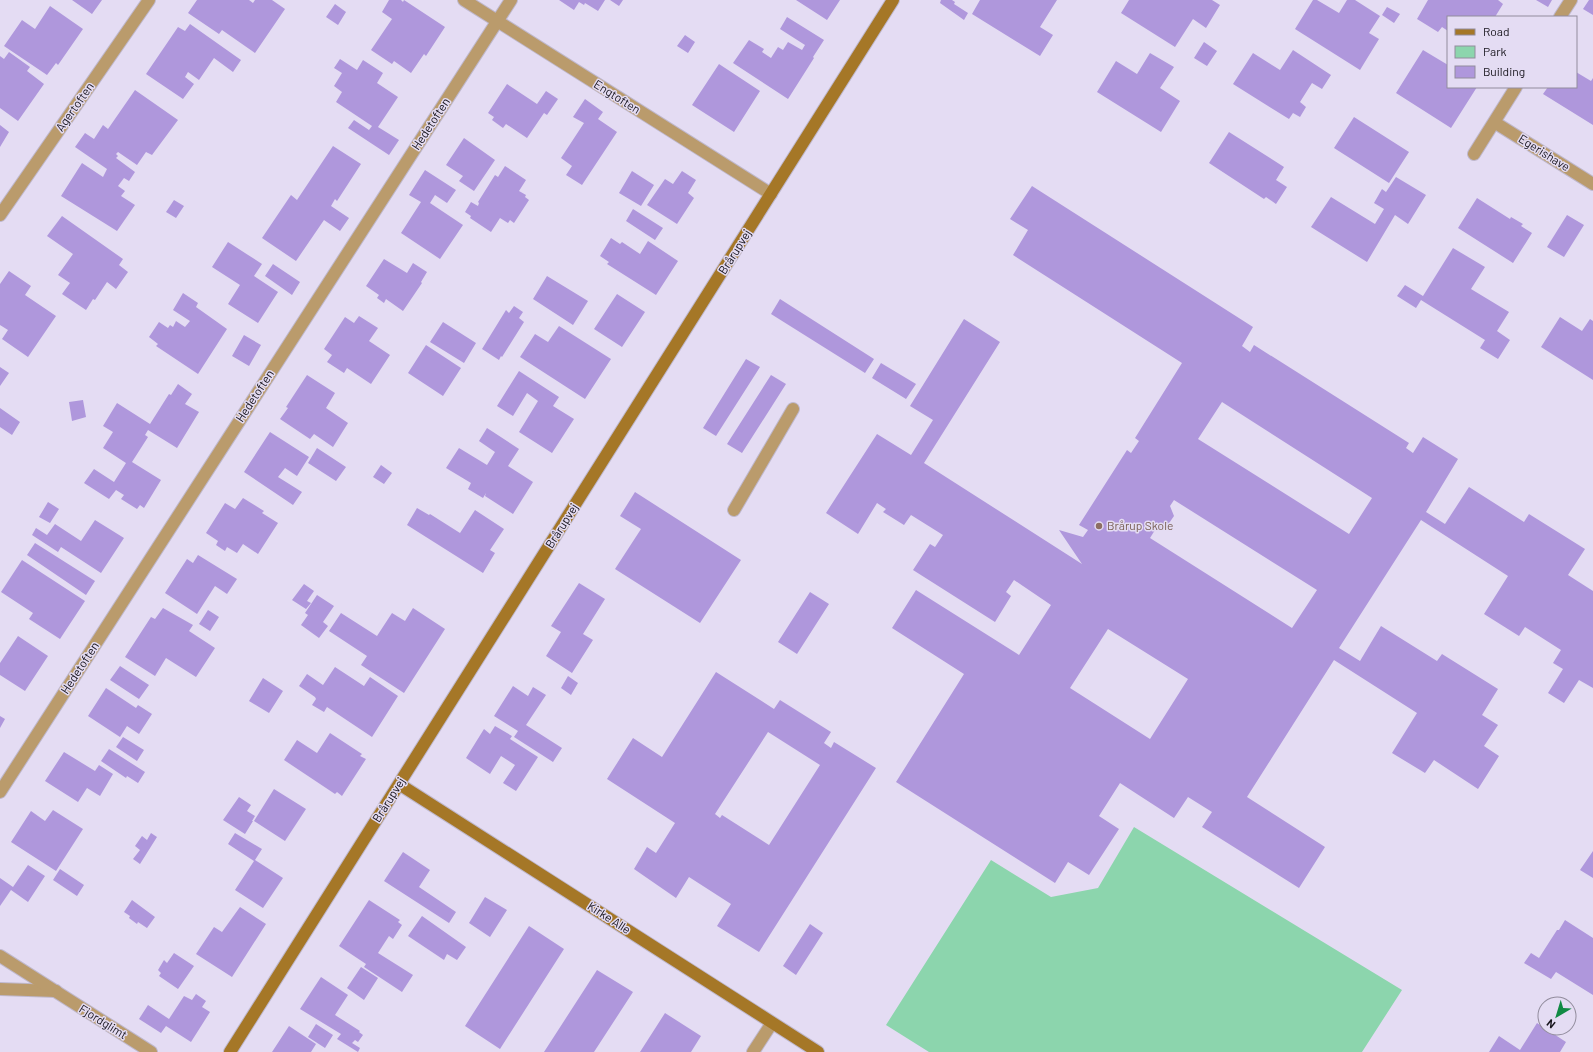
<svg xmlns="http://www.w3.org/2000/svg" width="1593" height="1052" viewBox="0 0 1593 1052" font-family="Barlow,sans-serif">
<rect width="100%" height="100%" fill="#e4dcf3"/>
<path fill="#8cd5ad" d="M1134,827L1402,990L1362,1052H929L886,1025L991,860L1051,897L1098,888Z"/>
<path fill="#af97dc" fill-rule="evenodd" d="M72,0H102L92,14Z
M197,0H249L253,3L255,0H272L285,9L255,53L222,30L219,34L188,13Z
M389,0H401L403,2L404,0L445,27L426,56L424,54L411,73L394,61L392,64L371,50L392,19L382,12Z
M559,0H605L598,11L585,3L584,5L579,2L574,10Z
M610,0H623L619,6Z
M796,0H840L827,20Z
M941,0H952L955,2L954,4L968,13L964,20L940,3Z
M980,0H1057L1040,27L1053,35L1040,56L972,14Z
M1129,0H1212L1220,5L1206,28L1193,19L1175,47L1121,13Z
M1313,0H1317L1339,13L1347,0H1355L1380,16L1369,33L1379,39L1360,70L1295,29Z
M1428,0H1498L1503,4L1495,17H1448V31L1442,27L1438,32L1417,19Z
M1536,0H1552L1548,7Z
M1589,0H1593V15L1583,9Z
M335,4L346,12L338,25L326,17Z
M50,6L83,29L58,65L56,63L47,75L4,46L22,20L35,29Z
M1387,7L1400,14L1394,23L1382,15Z
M787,17L824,40L813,57L814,58L788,99L733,63L749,40L764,49L762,52L771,58L778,47L783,50L788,42L802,50L805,45L780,29Z
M190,24L241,60L233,72L214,58L199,80L188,72L185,77L194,84L183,99L146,74L178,27L185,31Z
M685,35L695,42L688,53L677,46Z
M1204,42L1217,51L1207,66L1194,58Z
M1293,50L1331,75L1322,89L1312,83L1300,102L1306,107L1300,117L1293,113L1289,119L1233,84L1253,53L1280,70Z
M1423,50L1448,65V87H1477L1451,128L1396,93Z
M9,52L30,67L27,71L44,84L18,121L0,108V56L4,59Z
M1150,53L1174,67L1160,88L1180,101L1161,132L1097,92L1116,61L1137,74Z
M340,59L357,70L363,60L383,73L377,83L398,97L378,127L399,140L389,155L348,128L354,120L369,130L372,126L336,102L342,92L334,86L342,73L334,68Z
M719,64L760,91L734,132L692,105Z
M1576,72L1591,81L1593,78V125L1543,94L1548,87H1576Z
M507,84L537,104L546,91L558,99L547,115L544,113L527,138L506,124L503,128L492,120L494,117L488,113Z
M135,90L178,120L152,155L146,152L137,165L118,152L116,154L118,156L116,158L135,172L129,181L124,178L118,186L125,191L121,196L135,205L117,231L61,196L82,163L103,177L107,169L75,147L85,133L94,139L103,125L108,129Z
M585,99L603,112L598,119L617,132L582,185L566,175L572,166L561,158L584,123L573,117Z
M1354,117L1409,152L1389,183L1334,148Z
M0,125L9,132L0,147Z
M1229,132L1284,167L1276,180L1287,187L1276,204L1266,197L1264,199L1209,163Z
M464,138L495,160L474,191L459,181L463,176L446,165Z
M333,146L361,164L337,201L335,199L331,206L349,218L340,231L324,220L296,261L262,238L291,195L297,200Z
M505,166L526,180L519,191L526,195L525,197L529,200L514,223L510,220L508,223L500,218L491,232L470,218L471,216L465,212L471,202L478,206L479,203L478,202L495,175L498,177Z
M425,170L456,190L447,203L435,195L430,203L463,225L440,259L401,233L421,202L409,195Z
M632,171L654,185L641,206L619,193Z
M682,171L696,180L688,193L694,198L677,224L647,205L665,179L673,184Z
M1396,177L1426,195L1408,224L1395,215L1367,262L1311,227L1331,197L1375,224L1384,209L1374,203L1382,189L1386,192Z
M1032,186L1253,327L1242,346L1250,352L1254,345L1409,443L1406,448L1413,453L1423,437L1458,459L1426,512L1445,524L1469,487L1524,522L1529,514L1585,549L1568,575L1593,591V688L1579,680L1564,703L1548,693L1563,669L1553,663L1561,650L1525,627L1519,636L1484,614L1508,576L1421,520L1339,648L1360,661L1381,626L1437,661L1442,654L1498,689L1482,715L1498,725L1484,746L1499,756L1478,789L1434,760L1425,773L1392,753L1417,713L1334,660L1247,797L1325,847L1299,888L1202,827L1212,812L1188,797L1174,818L1120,783L1099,816L1119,829L1089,875L1068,862L1055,883L896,782L964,674L892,628L916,590L1019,655L1051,605L1014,580L1006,592L1011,596L995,622L913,570L930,544L935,547L943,535L911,515L904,525L883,512L886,509L877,503L858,534L826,513L877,434L911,455L933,420L910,406L964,319L1000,342L924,463L1082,564L1059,530L1083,537L1088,530L1079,525L1127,450L1131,453L1139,441L1135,438L1182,363L1013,255L1028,230L1010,219ZM1222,402L1372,498L1349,534L1198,439ZM1174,500L1317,590L1292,628L1150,538L1155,530L1165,529L1174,516L1170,506ZM1108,629L1188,679L1150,739L1070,688Z
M1477,198L1510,219L1511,217L1523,224L1521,226L1532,233L1513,263L1458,228Z
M174,200L184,206L176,218L166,212Z
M633,209L663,228L655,240L626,221Z
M1567,215L1584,225L1564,257L1547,247Z
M62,216L123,259L119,265L128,272L116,289L107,282L95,300L93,299L86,310L62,294L70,283L58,275L73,254L47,236Z
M611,238L620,244L622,242L640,254L648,241L678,261L656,295L607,264L609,262L600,256Z
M228,242L262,264L254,276L278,292L258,323L228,304L240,285L212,267Z
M1453,248L1485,267L1471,289L1509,312L1497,331L1510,340L1498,359L1480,348L1485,340L1421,300L1416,308L1397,296L1405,285L1423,296Z
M384,259L407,273L413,263L427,272L421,282L422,283L403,311L386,299L384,303L377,298L379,295L366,286Z
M273,264L300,282L292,295L265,276Z
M9,271L31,286L25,295L56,316L28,357L2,339L8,330L0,325V284Z
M547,276L588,301L573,325L533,299Z
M183,293L198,303L196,307L227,329L198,374L156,346L158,344L149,337L159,322L168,328L170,325L173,327L176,321L185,327L190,321L173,310Z
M617,294L645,312L622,347L594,329Z
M780,299L874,359L865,373L771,314Z
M514,306L523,312L519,318L524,322L502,357L501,356L499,360L482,349L506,310L509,313Z
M359,316L378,328L369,341L390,355L371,384L347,368L344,373L327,362L332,355L324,349L345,317L354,323Z
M1560,317L1582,331L1590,319L1593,321V380L1541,347Z
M443,322L476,343L464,363L430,342Z
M559,326L611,359L585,399L520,357L535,334L548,342Z
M244,335L261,345L249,366L232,356Z
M426,345L461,368L443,396L408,373Z
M746,359L760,367L716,436L703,428Z
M881,363L916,384L906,399L872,378Z
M0,367L9,373L0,386Z
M519,371L559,397L553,406L574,419L552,453L519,432L538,401L527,393L513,416L497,406Z
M307,375L335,393L326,408L348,423L333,447L314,434L310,439L280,419L288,408L286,407Z
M771,375L786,384L742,453L727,444Z
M178,384L192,394L185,404L199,412L177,448L148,430L145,435L148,437L132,462L161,480L144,508L140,505L137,509L121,499L124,495L116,490L109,499L84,483L94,469L114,482L126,463L103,448L113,432L103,426L117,403L150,424L169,394L171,395Z
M83,400L86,417L72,421L69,402Z
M0,408L20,422L12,435L0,427Z
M487,428L519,449L508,466L533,482L513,514L485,496L486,493L483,498L468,489L471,483L446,468L459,448L487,465L495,452L479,441Z
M270,432L309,457L297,476L285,468L278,477L302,492L293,505L244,472Z
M317,448L346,467L336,481L308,463Z
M381,465L392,473L384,484L373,477Z
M635,492L741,560L700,623L615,569L641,529L620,516Z
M243,498L264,511L262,513L278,523L258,554L243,544L237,553L227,547L225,551L216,545L218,541L206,533L225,503L235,509Z
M48,502L59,509L50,523L39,517Z
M417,508L429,515L430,514L460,533L475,510L504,529L490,550L495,553L483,573L407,525Z
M95,520L124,538L101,573L61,547L58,552L32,535L36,528L47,535L55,524L81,541Z
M35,543L95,581L86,595L27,555Z
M198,555L237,579L227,594L215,586L197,614L165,593L187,559L193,563Z
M22,560L85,601L60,639L29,619L33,613L1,592Z
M579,583L605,599L583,634L593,640L572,673L546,656L561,632L551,626Z
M304,584L314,591L307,601L311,603L306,609L292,600Z
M810,592L829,604L797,654L778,642Z
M317,595L334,606L323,622L328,626L319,638L301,625L308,615L305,613Z
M163,608L193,625L189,631L215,648L196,677L166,658L155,676L125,657L151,617L155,619Z
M413,608L445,629L404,693L361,665L367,656L329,631L341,613L377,636L392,613L405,621Z
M208,610L219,617L210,631L199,624Z
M18,636L48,656L25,691L0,675V663Z
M120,666L149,685L139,699L110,680Z
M335,667L364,686L370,677L398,696L372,737L327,707L324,712L312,705L316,699L315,697L299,686L307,674L323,685Z
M716,672L774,709L780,700L831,732L824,743L831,748L834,742L876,768L759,952L717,926L731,904L689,877L676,898L634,869L647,847L656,853L675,823L607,779L633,738L662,757ZM768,732L820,765L769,845L722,815L720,818L715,814Z
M568,676L578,683L571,695L561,688Z
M263,678L283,691L269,713L249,701Z
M513,686L528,696L533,687L546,695L526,725L562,748L553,762L514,737L518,731L494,716Z
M106,688L136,708L138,705L152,714L139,734L127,726L120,737L88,716Z
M0,716L5,719L0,728Z
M495,726L512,736L510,739L538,757L516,791L503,783L515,765L501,756L490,774L466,758L484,729L490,734Z
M330,733L362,754L360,756L366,759L342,796L337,792L335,794L284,760L297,740L317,753Z
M123,737L144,750L137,761L116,747Z
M109,749L145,772L138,783L127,776L126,778L101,761Z
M64,752L95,771L99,765L113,774L100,796L87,788L78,802L45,781Z
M274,789L306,809L285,841L254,821Z
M239,797L251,805L247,811L255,816L252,821H253L245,834L223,820Z
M53,810L83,829L56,871L11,842L31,811L45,821Z
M151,833L157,837L140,864L133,859L140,850L135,846L142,836L147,840Z
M235,833L262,849L255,860L283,878L263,908L235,890L254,861L228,844Z
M1593,851V878L1580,870Z
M403,852L430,870L419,887L456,912L449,923L384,881Z
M28,865L45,876L28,902L11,890L0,906V878L13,887Z
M60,869L84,885L77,896L53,880Z
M485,897L507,910L490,937L469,923Z
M132,900L155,917L147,928L138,922L137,924L129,918L130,916L124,912Z
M369,900L400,920L398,922L402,925L393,939L389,936L378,953L413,975L402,992L364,967L366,964L339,946Z
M240,907L266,924L232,977L196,954L214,927L222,932Z
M422,916L466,947L457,960L447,954L444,960L408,936Z
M1565,920L1593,938V995L1556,972L1551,979L1524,963L1531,953L1539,958L1557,930H1559Z
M810,924L823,933L796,975L783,966Z
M529,926L564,949L500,1049L465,1026Z
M174,953L194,966L178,989L159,976L161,973L158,970L164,960L167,963Z
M361,967L378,978L364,1000L347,988Z
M597,970L633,992L594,1052H544Z
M321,977L348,995L335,1015L360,1031L359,1032L363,1035L358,1042L355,1040L352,1043L360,1048L358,1052L337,1039L341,1034L300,1009Z
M196,994L206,1001L202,1007L210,1012L191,1042L166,1026L161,1033L139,1019L148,1005L169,1019L184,996L192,1000Z
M665,1013L701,1036L691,1052H640Z
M1537,1023L1566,1042L1560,1052H1489L1499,1036L1520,1050Z
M316,1024L333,1035L325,1048L308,1037Z
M289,1026L316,1044L311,1052H272Z"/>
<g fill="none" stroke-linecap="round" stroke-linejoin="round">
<defs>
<path id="lane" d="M734,510L793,409
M0,989L56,991"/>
<path id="street" d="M464,0L771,194
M1560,17L1571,0
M1494,122L1593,184
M1474,154L1516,87
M0,215L149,0
M0,792L511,0
M0,956L151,1052
M753,1052L772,1023"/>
<path id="secondary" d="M399,784L818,1052
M230,1052L893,0"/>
</defs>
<use href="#lane" stroke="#bfb8cc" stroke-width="14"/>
<use href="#street" stroke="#bfb8cc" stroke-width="14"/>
<use href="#secondary" stroke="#bfb8cc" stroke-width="14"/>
<use href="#lane" stroke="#ba9b6c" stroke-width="12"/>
<use href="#street" stroke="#ba9b6c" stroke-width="12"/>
<use href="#secondary" stroke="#a57727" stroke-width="12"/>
</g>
<circle fill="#8d6e63" stroke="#e4dcf3" stroke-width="1.5" cx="1099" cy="526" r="4"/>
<g text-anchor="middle" stroke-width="3" stroke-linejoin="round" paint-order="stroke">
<g font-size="12" fill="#17141c" stroke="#e4dcf3">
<text transform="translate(617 97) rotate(32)" y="4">Engtoften</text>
<text transform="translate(75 107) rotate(-55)" y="4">Agertoften</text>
<text transform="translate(431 124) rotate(-57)" y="4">Hedetoften</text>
<text transform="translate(1544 153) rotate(32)" y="4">Egerishave</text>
<text transform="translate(735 252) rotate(-58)" y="4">Brårupvej</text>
<text transform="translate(255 396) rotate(-57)" y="4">Hedetoften</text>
<text transform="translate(562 526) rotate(-58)" y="4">Brårupvej</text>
<text transform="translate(80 668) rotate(-57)" y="4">Hedetoften</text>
<text transform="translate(389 800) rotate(-58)" y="4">Brårupvej</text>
<text transform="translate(609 918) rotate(33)" y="4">Kirke Alle</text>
<text transform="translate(103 1022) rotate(32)" y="4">Fjordglimt</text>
</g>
<g font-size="12" fill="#785e54" stroke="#e4dcf3" text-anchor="start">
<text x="1107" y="530">Brårup Skole</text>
</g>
</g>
<rect x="1447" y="16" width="130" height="72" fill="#e4dcf3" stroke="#928c9d"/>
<rect x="1455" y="29" width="20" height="6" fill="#a57727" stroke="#928c9d"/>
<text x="1483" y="36" font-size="12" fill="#17141c">Road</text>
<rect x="1455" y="46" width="20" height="12" fill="#8cd5ad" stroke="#928c9d"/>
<text x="1483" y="56" font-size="12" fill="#17141c">Park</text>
<rect x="1455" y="66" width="20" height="12" fill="#af97dc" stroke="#928c9d"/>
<text x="1483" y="76" font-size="12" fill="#17141c">Building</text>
<g transform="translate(1557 1016) rotate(218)"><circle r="19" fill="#e4dcf3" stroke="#928c9d"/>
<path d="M0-3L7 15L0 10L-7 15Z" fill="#118a44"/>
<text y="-6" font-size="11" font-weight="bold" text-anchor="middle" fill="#17141c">N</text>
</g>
</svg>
